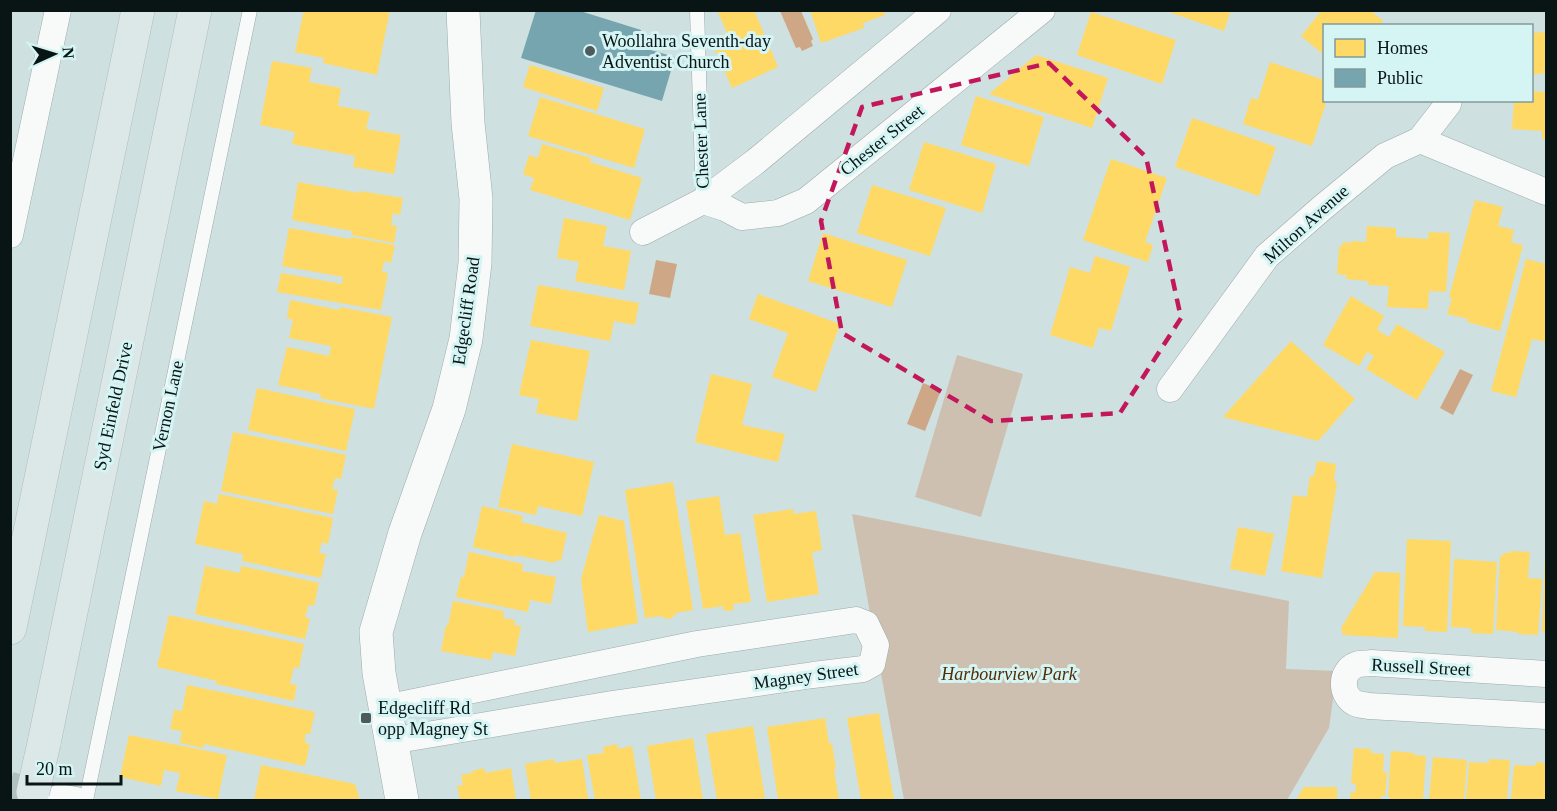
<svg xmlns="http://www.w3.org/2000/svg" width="1557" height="811" viewBox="0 0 1557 811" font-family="'Times New Roman',serif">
<rect width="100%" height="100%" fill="#cfe0e0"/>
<path fill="#cec0b0" d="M957,355L1023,374L981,517L915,497Z
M852,514L1289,601L1286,669L1337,671L1329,728L1287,800H904Z"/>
<path fill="#cea886" d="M780,11H801L813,39L811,41L813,46L802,51L800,47L796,48Z
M656,260L677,264L670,298L649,294Z
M1460,369L1473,375L1453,415L1440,408Z
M923,383L941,390L925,431L907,424Z"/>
<path fill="#ffd966" d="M304,10H390L377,75L323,63L324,58L295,52Z
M717,10H754L778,67L732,88L711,40L727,33Z
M810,10H884L885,15L863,23L864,28L821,43Z
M1163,10H1231L1224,31Z
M1322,10H1370L1383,21L1379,26H1324V55L1301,36Z
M1091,12L1176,40L1162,84L1077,55Z
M1546,32V73L1532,75V33Z
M1036,55L1108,78L1092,128L989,94Z
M272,61L312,68L309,82L341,88L338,106L370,112L366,129L401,135L394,174L353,167L355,156L292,144L295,132L260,125Z
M1270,62L1324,80V100H1327L1312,146L1243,124L1251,98L1258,100Z
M530,65L604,88L597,111L523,87Z
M1532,91L1546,92V139H1542V131L1512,129L1514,100H1532Z
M976,96L1044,117L1029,166L961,145Z
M540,97L645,129L634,168L528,136Z
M1192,118L1276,147L1259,196L1175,167Z
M924,142L996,164L982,213L909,190Z
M542,144L591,158L590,162L642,178L630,220L530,190L534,178L523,174L529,155L538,158Z
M1111,159L1167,178L1145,242L1153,245L1148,262L1083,240Z
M298,182L359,193L360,191L403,198L400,215L393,213L391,225L397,226L394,243L352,235V231L292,220Z
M872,185L946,208L930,256L857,233Z
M1475,200L1503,207L1498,226L1514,230L1511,242L1523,245L1500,331L1467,322L1468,319L1447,314L1452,298L1449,297Z
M564,218L607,226L603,246L631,251L624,290L575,281L579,262L557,258Z
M1367,226L1396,228V237L1428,239L1429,232L1450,233L1446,292L1429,291L1428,309L1387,307L1389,286L1368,285V281L1346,279V275L1337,274L1339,248L1344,242L1351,243L1352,241L1366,242Z
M289,228L350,239L351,237L395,245L391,263L384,261L382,272L388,273L381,310L277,292L281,273L342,284L343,277L282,266Z
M823,233L907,260L892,307L808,281Z
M1095,256L1130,267L1111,331L1099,328L1093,348L1050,335L1070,267L1090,273Z
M1526,259L1546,264V342L1532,339L1516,397L1491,391Z
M538,285L639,303L635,325L614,321L610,341L530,326Z
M758,294L840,324L816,392L772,377L788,333L749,319Z
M1351,296L1384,316L1377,330L1389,337L1397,324L1445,352L1417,400L1366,369L1374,356L1367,352L1359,366L1323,345Z
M290,300L339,310L340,307L392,317L374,409L320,398L321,394L278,385L287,347L329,356L331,346L289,338L293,320L287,318Z
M531,340L590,351L577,421L536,413L539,399L519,395Z
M1291,341L1355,399L1318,441L1223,417Z
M711,374L752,384L742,425L785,434L778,462L695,442Z
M257,388L355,409L346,451L248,430Z
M233,432L346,455L341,479L335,478L332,489L338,490L333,514L221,491Z
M512,444L594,462L582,516L538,506L536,515L498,507Z
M1317,461L1336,464L1334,481L1337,482L1322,578L1281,571L1293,495L1307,497L1310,476H1314Z
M673,482L693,610L676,613L672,618L666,619L661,616L645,618L625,490Z
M219,494L333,518L328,544L322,542L320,549L319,553L326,554L321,578L242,561L243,554L195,544L204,501L217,504Z
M719,496L725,535L740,533L751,602L733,604L734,610L724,611L723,606L703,609L686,501Z
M482,506L523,516L521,522L567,533L561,561L556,560L555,563L515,555L514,557L473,547Z
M793,509L794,514L816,511L822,550L812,552L819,594L767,602L753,515Z
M599,515L624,521L638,623L588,632L581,579Z
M1238,527L1274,534L1265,576L1230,569Z
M1407,539L1451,541L1447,632L1425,631V627L1403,626Z
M1510,551L1530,552L1528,578L1542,579L1538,635L1518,634V632L1496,630L1500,556H1503V553H1510Z
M469,552L523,564L522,571L556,577L551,604L530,600L528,612L456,597L461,577H464Z
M1545,554H1546V633L1542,632Z
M1454,559L1497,562L1493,634L1471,633V628L1451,627Z
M205,566L240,573L241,566L319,583L314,606L308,605L307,611L305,617L310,619L305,639L195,614Z
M1375,572L1400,573L1398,638L1343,635L1341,628Z
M453,601L504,611L503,618L515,620L514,625L521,626L515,656L493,652L491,660L441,651L446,625L448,626Z
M169,615L304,644L299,668L294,667L290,684L297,685L294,701L216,684L217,681L157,667Z
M187,685L315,712L310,734H305V743L310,744L305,766L204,744L203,748L180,743L182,731L170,729L174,710L182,711Z
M879,713L894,800H861L847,718Z
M825,718L829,744L832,743L836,769L834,770L839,800H778L767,727Z
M753,726L765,798L750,800H717L706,734Z
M129,735L227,755L218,799L176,791L180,773L164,770L161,786L120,777Z
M693,738L703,800H656L647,746Z
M617,744L618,749L632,746L641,800H595L587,755L604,753L603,747Z
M1354,748L1371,749V753L1384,754L1383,772H1387L1385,796H1381V800H1350L1351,792L1355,793L1356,784L1351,783Z
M1391,751L1414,753V755L1426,756L1423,800H1390V797H1388Z
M1433,757L1467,760L1464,800H1429Z
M554,759L555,763L582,759L588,799L531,800L525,764Z
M1489,759L1510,760L1507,800H1466L1469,762L1489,763Z
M1536,762L1546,763V800H1511L1514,765L1535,766Z
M261,765L355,784L360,800H254Z
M484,768L485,773L511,768L516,800H460L457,786L463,785L461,775L472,773V771Z
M1304,787H1337V800H1296Z"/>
<path fill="#76a5af" d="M536,10H577L641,30L637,46L675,57L662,101L521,58Z"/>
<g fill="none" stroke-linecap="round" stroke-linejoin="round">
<path stroke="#b1c1c2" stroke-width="26" stroke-dasharray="26 13" stroke-linecap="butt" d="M10,785L51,795"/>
<defs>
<path id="service" d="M697,10L703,201
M86,800L250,10"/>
<path id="minor" d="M1420,140L1448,104L1449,100
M703,201L725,208L742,217L778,213L806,201L1042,10
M643,232L703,201L755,162L938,10
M10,235L58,10
M1170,389L1267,256L1322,208L1385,156L1420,140L1546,192
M1546,674L1371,663C1366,664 1360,663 1356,665C1340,671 1340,695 1355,703C1359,705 1364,705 1369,706L1546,716
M385,708L697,644L856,620L866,624L876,645L872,664L863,669L813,675L612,704L391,741
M60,797L76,800"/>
<path id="tertiary" d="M402,800L379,673L376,632L405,533L449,409L466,339L475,263L476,199L468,123L463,10"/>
<path id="primary" d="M10,628L138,10
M44,743L195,10"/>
</defs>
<use href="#service" stroke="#9ca9a9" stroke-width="15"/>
<use href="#minor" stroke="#9ca9a9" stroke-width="27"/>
<use href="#tertiary" stroke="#9ca9a9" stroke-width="34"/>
<use href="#primary" stroke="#b3bcbc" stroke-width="34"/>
<use href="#service" stroke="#f8fafa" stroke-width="14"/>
<use href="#minor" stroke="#f8fafa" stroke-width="26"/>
<use href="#tertiary" stroke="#f8fafa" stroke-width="33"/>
<use href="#primary" stroke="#dce7e8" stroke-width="33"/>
<defs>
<path id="primary-bridge" d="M33,792L44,743"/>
</defs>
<use href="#primary-bridge" stroke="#b3bcbc" stroke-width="34" stroke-linecap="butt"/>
<use href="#primary-bridge" stroke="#dce7e8" stroke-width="33"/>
</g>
<path fill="none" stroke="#c2185b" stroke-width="4.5" stroke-dasharray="12 8" stroke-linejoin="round" d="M1049,63L1146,157L1181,318L1120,413L991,421L842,333L821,221L862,107Z"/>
<g fill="#4e5b5c" stroke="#d5f4f4" stroke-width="2">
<circle cx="590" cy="51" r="6"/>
<rect x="360" y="712" width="12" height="12" rx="3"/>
</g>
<g text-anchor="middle" stroke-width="6" stroke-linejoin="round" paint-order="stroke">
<g font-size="18" fill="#091415" stroke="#d5f4f4" text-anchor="start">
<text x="602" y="47">Woollahra Seventh-day<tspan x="602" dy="21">Adventist Church</tspan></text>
<text x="378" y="714">Edgecliff Rd<tspan x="378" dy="21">opp Magney St</tspan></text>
</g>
<g font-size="18" fill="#091415" stroke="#d5f4f4">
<text transform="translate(882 140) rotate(-39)" y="6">Chester Street</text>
<text transform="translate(701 141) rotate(-92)" y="6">Chester Lane</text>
<text transform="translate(1306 224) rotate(-42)" y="6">Milton Avenue</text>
<text transform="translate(466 311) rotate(-82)" y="6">Edgecliff Road</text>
<text transform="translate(113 406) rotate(-78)" y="6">Syd Einfeld Drive</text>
<text transform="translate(168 406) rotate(-78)" y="6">Vernon Lane</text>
<text transform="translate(1421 667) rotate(3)" y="6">Russell Street</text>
<text transform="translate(806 676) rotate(-8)" y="6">Magney Street</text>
</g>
<g font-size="18" font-style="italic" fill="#542c05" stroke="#d5f4f4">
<text x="1009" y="680">Harbourview Park</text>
</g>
</g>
<rect width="1557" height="811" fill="none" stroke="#091415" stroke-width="24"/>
<rect x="1323" y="24" width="210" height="78" fill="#d5f4f4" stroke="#839a9b" stroke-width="1.5"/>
<rect x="1335" y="39" width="30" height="18" fill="#ffd966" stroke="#839a9b" stroke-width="1.5"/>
<text x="1377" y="54" font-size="18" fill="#091415">Homes</text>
<rect x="1335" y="69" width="30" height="18" fill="#76a5af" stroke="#839a9b" stroke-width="1.5"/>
<text x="1377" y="84" font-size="18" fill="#091415">Public</text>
<g transform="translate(54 54) rotate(86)" stroke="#d5f4f4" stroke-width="4.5" paint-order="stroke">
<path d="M0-4.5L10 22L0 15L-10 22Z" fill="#091415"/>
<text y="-9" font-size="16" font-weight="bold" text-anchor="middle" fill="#091415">N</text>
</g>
<path d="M27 775v9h94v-9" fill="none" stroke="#091415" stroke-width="3"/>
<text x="36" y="775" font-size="18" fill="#091415" stroke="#d5f4f4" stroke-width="4.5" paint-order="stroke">20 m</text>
</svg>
